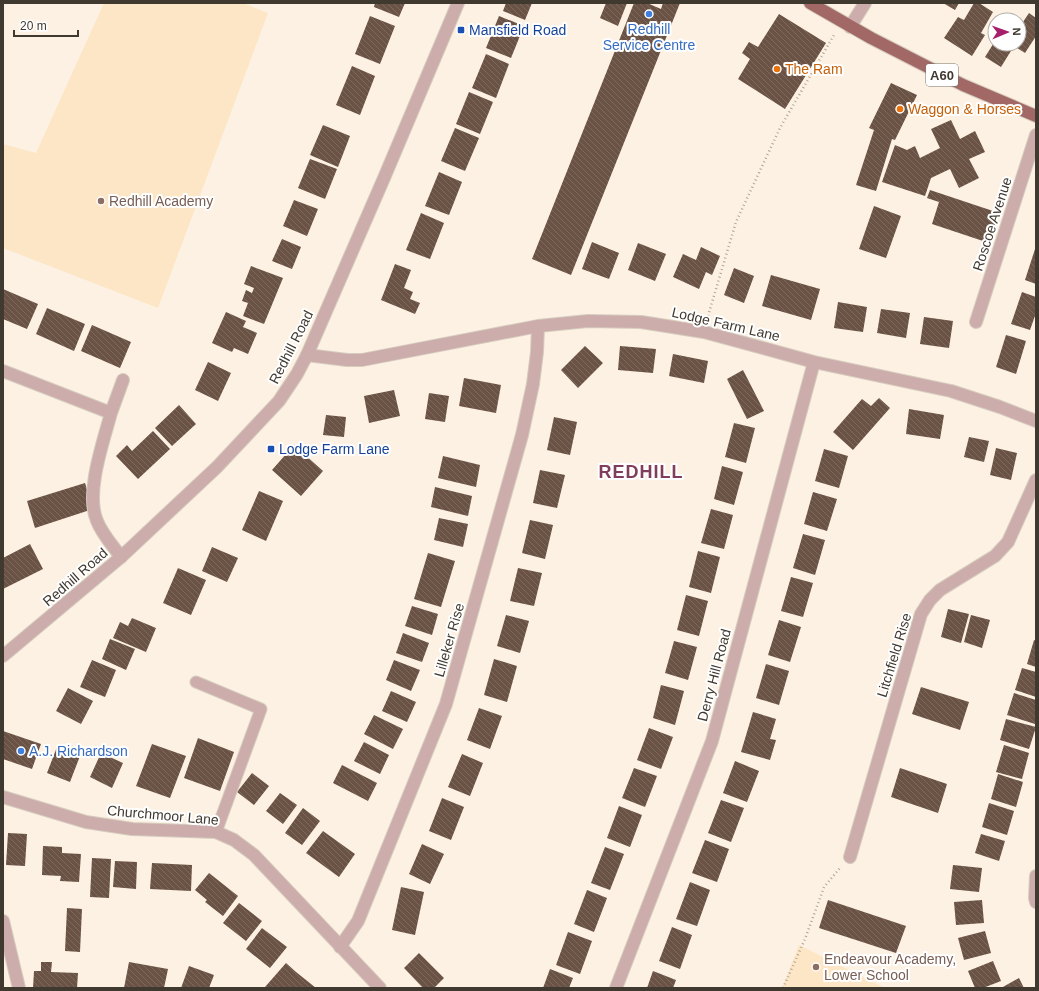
<svg xmlns="http://www.w3.org/2000/svg" width="1039" height="991" viewBox="0 0 1039 991" font-family="Helvetica,sans-serif">
<defs>
<pattern id="building-back-hatch" width="6" height="6" patternUnits="userSpaceOnUse"><rect width="6" height="6" fill="#6a5245"/><path d="M-1 5l2 2M0 0l6 6M5-1l2 2" fill="none" stroke="#7c695e"/></pattern>
</defs>
<rect width="100%" height="100%" fill="#fcf1e2"/>
<path fill="#fde6c6" d="M104,3H243L268,13L158,308L3,248V144L36,153Z
M799,945L885,988H782Z"/>
<path fill="url(#building-back-hatch)" d="M375,3H405L399,17L374,7Z
M506,3H532L525,20L503,11Z
M606,3H627L618,26L600,18Z
M634,3H647L661,9L663,3H680L571,275L532,259Z
M943,3H959L955,10Z
M974,3H979L993,12L981,33L985,35L972,56L944,38L958,17L964,20Z
M1029,13L1036,18V36L1025,53L1014,46L1001,67L985,57L995,41V44H1019V23L1021,25Z
M779,14L826,43L785,109L738,79L750,59L742,53L749,42L758,47Z
M370,16L395,26L380,64L355,54Z
M499,16L524,26L511,58L486,48Z
M486,54L509,64L496,98L472,88Z
M352,66L375,76L360,115L336,105Z
M891,83L917,95L895,140L892,139L876,191L856,185L874,130L869,128Z
M469,92L493,102L480,134L456,124Z
M951,120L960,139L975,131L985,152L969,159L979,178L959,188L950,169L931,178L925,196L882,182L895,145L907,150L915,146L920,158L940,148L931,129Z
M323,125L350,136L338,167L310,155Z
M455,128L479,138L465,171L441,161Z
M310,159L337,169L325,199L298,188Z
M439,172L462,182L449,215L425,206Z
M930,190L999,213L989,243L932,224L939,202L927,198Z
M294,200L318,209L307,236L283,226Z
M874,206L901,216L886,258L859,249Z
M421,213L444,223L430,259L406,250Z
M282,239L301,247L292,269L272,261Z
M592,242L619,253L609,279L582,269Z
M638,243L666,254L655,281L628,270Z
M1036,246V284L1025,280Z
M701,247L720,256L712,275L706,272L699,289L673,277L683,254L696,260Z
M395,264L411,270L404,288L413,292L410,299L420,303L415,314L381,300Z
M251,266L283,278L264,324L243,316L248,303L242,301L246,290L252,293L254,288L244,284Z
M734,268L754,276L744,303L724,295Z
M771,275L820,289L811,320L762,306Z
M3,289L38,304L27,329L3,319Z
M1022,292L1036,297V313L1030,330L1011,324Z
M838,302L867,307L863,332L834,328Z
M47,308L85,324L74,351L36,334Z
M881,309L910,313L906,338L877,333Z
M226,312L246,321L243,327L257,333L248,354L234,348L232,352L212,343Z
M924,317L953,321L949,348L920,344Z
M92,325L131,342L120,368L81,351Z
M1006,335L1026,341L1016,374L996,367Z
M585,346L603,363L578,388L561,370Z
M620,346L656,349L653,373L618,370Z
M673,354L708,361L704,383L669,376Z
M208,362L231,373L218,401L195,390Z
M743,370L764,411L747,419L727,379Z
M464,378L501,385L496,413L459,406Z
M394,390L400,416L369,423L364,396Z
M429,393L449,396L445,422L425,419Z
M879,398L890,408L853,450L833,432L862,399L871,406Z
M179,405L196,424L172,446L155,428Z
M909,409L944,415L940,439L906,434Z
M326,415L346,417L344,437L323,435Z
M554,417L577,422L570,455L547,450Z
M734,423L755,428L746,463L725,457Z
M153,431L170,449L138,479L116,456L127,445L132,451Z
M969,437L989,441L984,462L964,457Z
M294,445L323,471L301,496L272,470Z
M996,448L1017,453L1011,480L990,475Z
M824,449L848,456L839,488L815,481Z
M443,456L480,465L476,487L438,478Z
M722,466L743,472L734,505L714,499Z
M540,470L565,475L557,508L533,503Z
M85,483L93,509L35,528L27,501Z
M435,487L472,496L468,516L431,507Z
M259,491L283,501L266,541L242,530Z
M813,492L837,499L827,531L804,524Z
M711,509L733,515L724,549L701,543Z
M439,518L468,524L463,547L434,540Z
M530,520L553,525L545,559L522,553Z
M803,534L825,540L815,575L793,568Z
M30,544L43,569L3,589V558Z
M212,547L238,558L227,582L202,571Z
M698,551L720,557L711,593L689,587Z
M428,553L455,561L441,607L414,599Z
M178,568L206,580L191,615L163,603Z
M518,568L542,573L534,606L510,601Z
M791,577L813,583L803,617L781,611Z
M686,595L708,601L699,636L677,630Z
M412,606L438,614L432,635L405,626Z
M948,609L969,614L961,643L941,637Z
M506,615L529,621L520,653L497,646Z
M971,615L990,620L982,648L964,642Z
M132,618L156,628L146,652L113,638L120,622L128,626Z
M779,620L801,627L790,662L768,655Z
M403,633L429,643L422,662L396,653Z
M110,639L135,649L126,670L102,659Z
M1034,640L1036,641V667L1027,664Z
M674,641L697,647L688,680L665,673Z
M494,659L517,666L507,702L484,695Z
M92,660L116,670L105,697L80,687Z
M394,660L420,670L411,691L386,680Z
M766,664L789,671L779,705L756,698Z
M1022,668L1036,672V697L1015,690Z
M661,685L684,691L675,725L653,718Z
M921,687L969,702L960,730L912,714Z
M68,688L93,701L81,724L56,711Z
M391,691L416,702L407,722L382,711Z
M1014,693L1036,700L1035,724L1007,715Z
M479,708L502,716L490,749L467,740Z
M753,712L776,719L770,739L776,740L770,760L741,752Z
M374,715L403,729L393,749L364,734Z
M1006,719L1036,727L1029,749L1000,740Z
M649,728L673,737L661,769L637,760Z
M3,731L41,744L32,769L3,759Z
M198,738L234,752L220,791L184,778Z
M364,742L389,755L380,774L354,761Z
M152,744L186,756L170,798L136,786Z
M1004,745L1029,753L1022,779L996,772Z
M57,747L80,756L70,782L47,773Z
M101,753L123,763L112,788L90,777Z
M462,754L483,763L470,796L448,787Z
M735,761L759,771L747,802L723,793Z
M342,765L377,783L368,801L333,783Z
M634,768L657,776L645,807L622,798Z
M900,768L947,784L938,813L891,797Z
M252,773L269,786L254,805L237,792Z
M998,774L1023,782L1016,807L991,799Z
M280,793L297,805L283,824L266,811Z
M442,798L464,807L451,840L429,831Z
M721,800L744,808L731,842L708,833Z
M989,803L1014,811L1007,835L982,827Z
M619,806L642,815L630,847L607,838Z
M303,808L320,821L302,845L285,833Z
M323,831L355,854L339,877L306,853Z
M8,833L27,834L25,866L6,865Z
M981,834L1005,841L999,861L975,853Z
M705,840L729,849L717,882L692,873Z
M422,844L444,854L430,884L409,874Z
M43,846L62,847V853L81,854L79,882L60,881L61,876L42,875Z
M605,847L624,854L610,890L591,883Z
M92,858L111,859L109,898L90,897Z
M115,861L137,862L136,889L113,887Z
M152,863L192,865L191,891L150,889Z
M953,865L982,868L979,892L950,889Z
M209,873L238,896L223,916L205,902L207,900L195,890Z
M690,882L710,890L697,926L676,919Z
M401,887L424,892L415,935L392,930Z
M587,890L607,898L594,932L574,924Z
M828,900L906,926L896,953L819,928Z
M982,900L984,923L956,925L954,902Z
M239,903L262,921L246,941L223,923Z
M67,908L82,909L80,952L65,951Z
M672,927L692,935L680,969L659,961Z
M262,928L287,947L270,968L246,949Z
M985,931L991,953L964,960L958,938Z
M568,932L592,941L580,974L556,965Z
M419,953L444,978L434,988H423L404,968Z
M993,961L1001,981L983,988H975L968,971Z
M41,962H52L51,972L78,973L77,988H33L34,971H41Z
M129,962L168,969L164,988H124Z
M286,963L296,972L316,988H267L265,987Z
M189,966L214,975L209,988H181Z
M550,969L573,978L569,988H543Z
M653,971L676,980L673,988H647Z
M1019,978L1024,988H1001Z"/>
<g fill="none" stroke-linecap="round" stroke-linejoin="round">
<defs>
<path id="service" d="M196,682L261,709L216,832"/>
<path id="minor" d="M850,27L865,3
M976,322L1036,135
M307,355L347,360H362L538,326L588,321L641,322L704,332L814,362L951,391L1000,407L1036,421
M3,371L111,413L123,380
M111,413C103,443 85,493 97,521C102,534 113,546 121,557
M3,797L86,822L132,829L216,832L234,840L254,855L380,988
M850,857L921,614L930,600L940,590L995,556L1008,542L1036,480
M1036,876L1035,898L1036,902
M3,921L19,988
M340,947L358,921L446,704L522,435L533,384L537,352L538,326
M616,988L712,741L814,362"/>
<path id="tertiary" d="M3,656L121,557L217,467L279,401L297,374L307,355L384,178L458,3"/>
<path id="trunk" d="M810,3L871,38L963,85L1036,116"/>
</defs>
<use href="#service" stroke="#d6ccbe" stroke-width="13"/>
<use href="#minor" stroke="#d6ccbe" stroke-width="14"/>
<use href="#tertiary" stroke="#d6ccbe" stroke-width="14"/>
<use href="#trunk" stroke="#d6ccbe" stroke-width="14"/>
<path stroke="#afa598" stroke-width="2.5" stroke-dasharray="1 3" stroke-linecap="butt" d="M708,316L736,222L780,128L834,35
M783,988L805,939L824,887L840,868"/>
<use href="#service" stroke="#ccadac" stroke-width="11"/>
<use href="#minor" stroke="#ccadac" stroke-width="12"/>
<use href="#tertiary" stroke="#ccadac" stroke-width="12"/>
<use href="#trunk" stroke="#a16866" stroke-width="12"/>
</g>
<g fill="#3f7fe0" stroke="#fff" stroke-width="1.5">
<circle cx="649" cy="14" r="4"/>
<circle cx="21" cy="751" r="4"/>
</g>
<g fill="#1a4fb4" stroke="#fff" stroke-width="1.5">
<rect x="457" y="26" width="8" height="8" rx="2"/>
<rect x="267" y="445" width="8" height="8" rx="2"/>
</g>
<g fill="#e8710a" stroke="#fff" stroke-width="1.5">
<circle cx="777" cy="69" r="4"/>
<circle cx="900" cy="109" r="4"/>
</g>
<g fill="#8d6e63" stroke="#fff" stroke-width="1.5">
<circle cx="101" cy="201" r="4"/>
<circle cx="816" cy="967" r="4"/>
</g>
<g text-anchor="middle" stroke-width="4" stroke-linejoin="round" paint-order="stroke">
<rect fill="#fff" stroke="#79746d" stroke-width="1" x="926" y="64" width="32" height="22" rx="3"/>
<g font-size="13" font-weight="bold" fill="#40392f">
<text x="942" y="80">A60</text>
</g>
<g font-size="14" fill="#366cbe" stroke="#fff">
<text x="649" y="34">Redhill<tspan x="649" dy="16">Service Centre</tspan></text>
<text x="29" y="756" text-anchor="start">A.J. Richardson</text>
</g>
<g font-size="14" fill="#164399" stroke="#fff" text-anchor="start">
<text x="469" y="35">Mansfield Road</text>
<text x="279" y="454">Lodge Farm Lane</text>
</g>
<g font-size="14" fill="#c56008" stroke="#fff" text-anchor="start">
<text x="785" y="74">The Ram</text>
<text x="908" y="114">Waggon &amp; Horses</text>
</g>
<g font-size="14" fill="#785e54" stroke="#fff" text-anchor="start">
<text x="109" y="206">Redhill Academy</text>
<text x="824" y="964">Endeavour Academy,<tspan x="824" dy="16">Lower School</tspan></text>
</g>
<g font-size="14" fill="#40392f" stroke="#fff">
<text transform="translate(992 224) rotate(-72)" y="5">Roscoe Avenue</text>
<text transform="translate(726 324) rotate(13)" y="5">Lodge Farm Lane</text>
<text transform="translate(291 347) rotate(-63)" y="5">Redhill Road</text>
<text transform="translate(75 577) rotate(-41)" y="5">Redhill Road</text>
<text transform="translate(449 640) rotate(-74)" y="5">Lilleker Rise</text>
<text transform="translate(894 655) rotate(-73)" y="5">Litchfield Rise</text>
<text transform="translate(714 675) rotate(-75)" y="5">Derry Hill Road</text>
<text transform="translate(163 815) rotate(5)" y="5">Churchmoor Lane</text>
</g>
<g font-size="18" font-weight="bold" letter-spacing="1" fill="#803d5c" stroke="#fff">
<text x="641" y="478">REDHILL</text>
</g>
</g>
<rect width="1039" height="991" fill="none" stroke="#40392f" stroke-width="8"/>
<g transform="translate(1007 32) rotate(88)"><circle r="19" fill="#ffffff" stroke="#b3b0ac"/>
<path d="M0-3L7 15L0 10L-7 15Z" fill="#a51f6a"/>
<text y="-6" font-size="11" font-weight="bold" text-anchor="middle" fill="#40392f">N</text>
</g>
<path d="M14 30v6h64v-6" fill="none" stroke="#40392f" stroke-width="2"/>
<text x="20" y="30" font-size="12" fill="#40392f" stroke="#ffffff" stroke-width="3" paint-order="stroke">20 m</text>
</svg>
